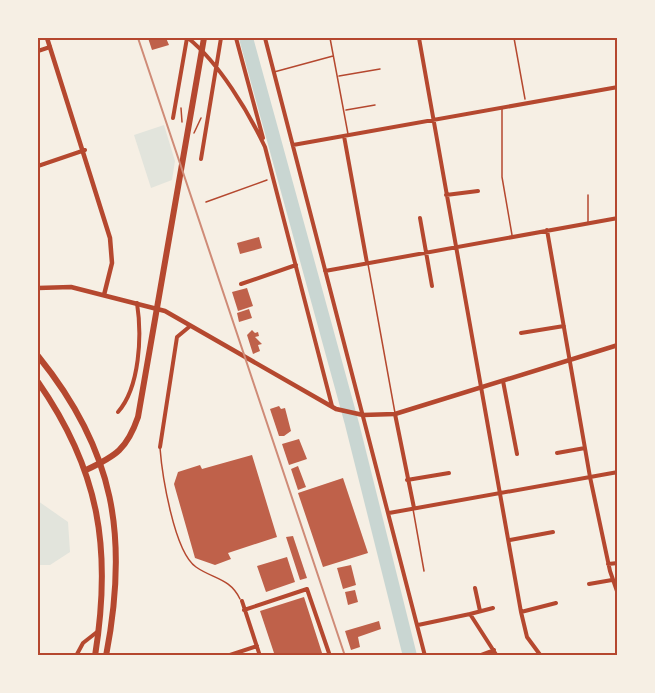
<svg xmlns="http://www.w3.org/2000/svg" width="655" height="693" viewBox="0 0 655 693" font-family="'Public Sans',sans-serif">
<rect width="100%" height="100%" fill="#f6efe4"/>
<path fill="#e2e4dc" d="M164,125L175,161L172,180L151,188L134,135Z
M38,501L68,522L70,552L50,565H38Z"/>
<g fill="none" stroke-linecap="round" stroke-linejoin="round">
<path stroke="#c9d6d2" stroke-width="14" d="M246,38L352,424L410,656"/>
</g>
<path fill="#bf614a" d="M148,38H166L169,45L152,50Z
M259,237L262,248L240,254L237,243Z
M247,288L253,306L238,311L232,292Z
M249,309L252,318L239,322L237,313Z
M252,330L255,333L258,332L259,336L255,337L262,344L258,345L260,351L253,354L247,335Z
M279,406L281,409L285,408L291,431L284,436H279L270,409Z
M299,439L307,459L289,465L282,444Z
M252,455L277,537L228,553L231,559L215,565L195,558L174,484L178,472L200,465L202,469Z
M298,466L306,487L298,490L291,469Z
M343,478L368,553L323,567L298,493Z
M293,536L307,578L300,580L286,537Z
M287,557L295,582L266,592L257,566Z
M351,565L356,585L343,589L337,568Z
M355,590L358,602L348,605L345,592Z
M304,597L323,656H275L260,611Z
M379,621L381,629L358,637L360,647L351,650L345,631Z"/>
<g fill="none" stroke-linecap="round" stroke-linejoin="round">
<path stroke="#b5482f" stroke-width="1.5" d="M514,38L525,99
M181,108L182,122
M194,133L201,118
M206,202L267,180"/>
<path stroke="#b5482f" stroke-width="1.5" d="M330,38L348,134
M331,39L339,38
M274,72L333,56
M339,76L380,69
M502,108V177L512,235
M346,110L375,105
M588,195V223
M368,264L395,413
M160,448C162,474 174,552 196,567C213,579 230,578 240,599
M413,509L424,571"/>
<path stroke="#b5482f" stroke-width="4" d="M188,38C219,63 248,111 265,147L332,406
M236,38L263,138
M265,38L425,656
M419,38L521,612L527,637L541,656
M38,51L50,47
M173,118L187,38
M344,136L367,263
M293,145L618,87
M201,159L221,38
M38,166L85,150
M446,195L478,191
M420,218L432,286
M547,230L590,477L610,571L618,594
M325,271L618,218
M241,284L296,265
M521,333L564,326
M503,381L517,454
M118,412C140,387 142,335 137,303
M395,414L414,508
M160,447L177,337L189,327
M557,453L585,448
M407,480L449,473
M389,513L618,472
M510,540L553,532
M608,564L618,563
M589,584L612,580
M475,588L480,611
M242,601L260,656
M244,610L307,589L330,656
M521,612L556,603
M470,614L493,608
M418,625L470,614L497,656
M76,656L83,643L97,632
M227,656L257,646
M478,656L494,650
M598,656L599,655"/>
<path stroke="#b5482f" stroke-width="4.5" d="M47,38L110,238L112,263L104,295
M38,288L71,287L165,311L336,409L363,415L395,414L618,345"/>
<path stroke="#b5482f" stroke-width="6" d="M86,470C116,456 127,449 138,417L204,38"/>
<path stroke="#b5482f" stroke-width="6" d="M38,356C115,451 129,537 106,656
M38,382C100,471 112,550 95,656"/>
<path stroke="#cf8b77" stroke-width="2" d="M138,38L345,656"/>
</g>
<rect width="655" height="693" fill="none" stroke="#f6efe4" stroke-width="78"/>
<rect x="39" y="39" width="577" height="615" fill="none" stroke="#b5482f" stroke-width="2"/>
</svg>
